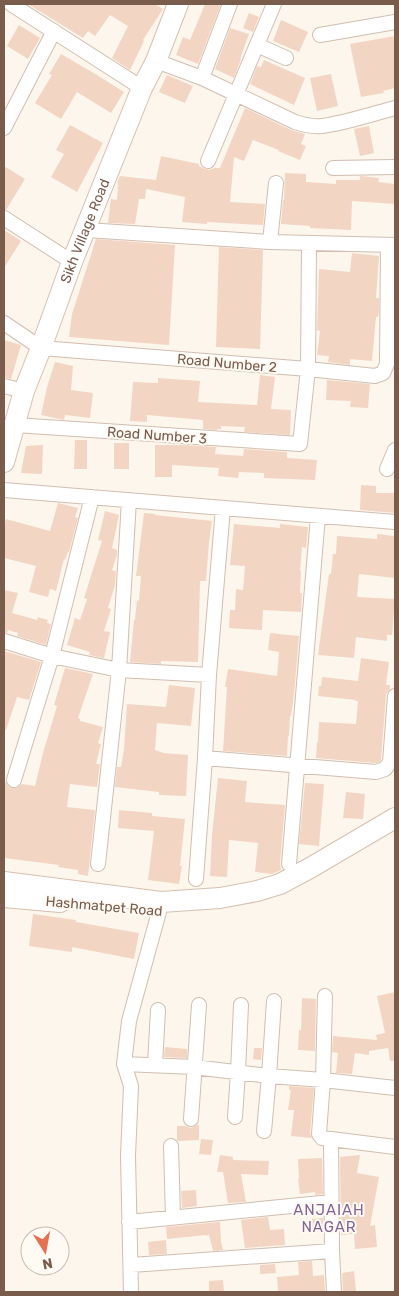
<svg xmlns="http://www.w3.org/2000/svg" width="399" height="1296" viewBox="0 0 399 1296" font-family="Rubik,sans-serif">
<rect width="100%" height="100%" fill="#fdf6ec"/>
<path fill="#f3d5c3" d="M28,4H155L163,9L143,40L144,41L130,70L112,58L128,26L110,15L95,36L88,31L83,38Z
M205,4H221L198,64L176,55L183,37L190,40Z
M249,13L259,17L253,32L243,28Z
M281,20L308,32L299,52L273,41Z
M19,25L40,38L28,59L7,46Z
M230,28L249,34L240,59H241L234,78L215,69Z
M395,36V88L383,91L384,93L361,97L350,44Z
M61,54L92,72L124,92L111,113L77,92L61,119L35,103L52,75L49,74Z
M264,60L305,78L294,105L250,84L257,66L261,67Z
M331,74L338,106L317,111L310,78Z
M167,75L193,86L185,103L159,92Z
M245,108L291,130L305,134L301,144L306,146L300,160L278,151L279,150L253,140L244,161L234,157L230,202L265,204L263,225L207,222V224L182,222L185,197L146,189L145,199H139L135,224L108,223L111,199L117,200L118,183H117L120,176L156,180L161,156L199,164V166L205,169L210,170L214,168H220Z
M70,125L103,143L77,192L51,177L64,154L56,150Z
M369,126L374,153L360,156L354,129Z
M4,166L25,179L6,210L4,209Z
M285,173L306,174V182L336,184V180H360V176L379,178L378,182L395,184V204L352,201L351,230L310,228V226L281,224L283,200H284Z
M4,230L21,241L4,268Z
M96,239L175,245L169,345L69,337L72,314Z
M219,247L263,250L260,349L216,347Z
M352,253L379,256L376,298H379V311L378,317H376L372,361L350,359V365L328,362L329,356L317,355L320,331L317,330L319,269L350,272Z
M4,340L21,345L11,379L4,377Z
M55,362L73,366L71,390L93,393L90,418L65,415L64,420L41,415L47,387Z
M260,375L275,377L271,409L291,410L290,435L244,432L245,427L221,426V429H217V430L203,429V420L147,415V422L130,421L133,382L158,383V378L200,381L198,402L257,405Z
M327,380L370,384L368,408L350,407L351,401L326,400Z
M75,440H87V469H74Z
M114,443H129V469H114Z
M43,445L42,474L21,473L26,446Z
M155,445H183L216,447L215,454L243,456L244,449L287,452V458L317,460L315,480L264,478V473L239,472L238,478L218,476L219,468L172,465V477H155Z
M361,485L376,486V493H395V513L360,510Z
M58,503L78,508L75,517L78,518L69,552H68L65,560L64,559L56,591L50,589L48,597L29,592L36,566L4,558V526L6,519L50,531Z
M105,511L119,515L112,548L117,550V555L112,570L116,571L115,585L108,608L111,609L104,631L110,632L104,658L89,655L90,652L67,645L75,618L80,620L87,599L84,598L102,541L98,540Z
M144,513L155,514V515L212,521L209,542L206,581H200L198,662L161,661V664L130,662L134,620H135L137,600L139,601L141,576H136Z
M234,524L280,528V524L308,527L306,548L302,547L300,571H301L300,593H302L301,612L263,610L262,630L229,628L230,610H235L236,589L243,590L245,566L230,565Z
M377,534L395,536V578L359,574L357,597L395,599L392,635H387V641L356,637L354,658L318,655L329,574H331L333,554H336L337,536L377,539Z
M4,590L18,593L12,613L37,620L38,617L48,620L47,623L51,624L46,645L17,636L18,633L8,630L7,633L4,632Z
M270,633L299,636L294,695L291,716H290L289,736H288L287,756L223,751L227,687H225L228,669L277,676L279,652L268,650Z
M4,651L41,662L29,700L17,697L6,730H4Z
M361,658L389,662L386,685H390V689L386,695L381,759L380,762L375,763L316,758L317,742H318L319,722L356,724L358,701H355L356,700L318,696L319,686H321L322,677L358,681Z
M65,668L93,674L78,718L80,719V721L103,727L98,743L101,744L96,764H100L97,787L70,784L67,807L95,810L88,876L78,874V870L58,867L59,865L4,858V782H6L8,786L12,788H16L22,784L35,786L43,753L57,706L54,705Z
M169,685L195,688L191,726L157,723L155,750L164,753L188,755L186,796L159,795V792L115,787L117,767H121L124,749L127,704L166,707Z
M218,778L247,781L245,802L285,805L280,863L281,870L272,874L255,872L258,843L229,840L227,877L210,876L212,835Z
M305,783L324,784L319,846L299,844Z
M346,792L365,794L363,819L343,818Z
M119,810L152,813V816L185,819L180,866H182L179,884L148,880L154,831L118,828Z
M33,914L76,920V922L139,933L134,959L72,947V952L29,946Z
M395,992V1061H390L388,1048L369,1051V1055L355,1053L352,1074L336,1073L338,1053L332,1052L333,1036L377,1040L376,1035L385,1033L377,996Z
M302,998L316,999L315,1051L298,1050L299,1030H301Z
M165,1047L187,1049V1058L164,1057Z
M254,1048H262L261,1060L253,1059Z
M289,1086L314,1088L310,1133L312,1138L291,1136L294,1110H288L291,1090H289Z
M197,1125H199V1140L178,1141L177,1140V1126H185L191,1128Z
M201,1139L213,1140L211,1155L199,1154Z
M220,1155L233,1157V1160L269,1161L268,1175L241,1174L246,1202L228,1203L223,1172H217Z
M360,1155L357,1173L379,1177L370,1226L375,1225L377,1247L355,1249L354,1234L341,1235L340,1157Z
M322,1158L323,1194L315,1195V1192L300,1194L298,1179H299L298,1159Z
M196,1190L197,1206L182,1208L181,1191Z
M268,1217L270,1230L284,1229L285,1245L245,1248L241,1220Z
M323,1218V1228L311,1229L310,1219Z
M220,1222L221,1241L223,1250L213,1251L209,1235L206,1236V1235L167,1239L166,1227Z
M166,1240L167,1254L149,1255L148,1242Z
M312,1261L313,1276L324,1275L325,1292H278L277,1277L299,1275L298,1262Z
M275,1264L276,1273L260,1274V1265Z
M354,1271L356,1291L343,1292L342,1273Z
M223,1280L224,1292H209V1281Z"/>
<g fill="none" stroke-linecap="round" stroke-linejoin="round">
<defs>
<path id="street" d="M11,4L142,88
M320,35L395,22
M257,45L286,58
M156,61L202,78L295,122C304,125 312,127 322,126C345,123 372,114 395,108
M202,78L230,4
M4,128L54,31
M208,161L274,4
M333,168L395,167
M4,218L72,262
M86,230L270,242L395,245
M270,242L276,183
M4,323L41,348L308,369L375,376L383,373L387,364L388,245
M4,386L24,391
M15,425L300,444L308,369L309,244
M387,469L395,450
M4,490L395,522
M4,641L52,656L119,670L209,675
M205,758L376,772L385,769L390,762L395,696
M14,780L52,656L92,497
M98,864L119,670L129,500
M289,864L318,516
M196,879L205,758L209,675L223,508
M325,996L323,1080L319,1134L322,1138L331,1139L332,1251L334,1292
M274,1001L269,1076L323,1080L395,1088
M124,1064L194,1067L269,1076L264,1131
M155,1065L158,1010
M235,1117L238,1072L241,1005
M191,1119L199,1005
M331,1139L395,1147
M171,1146L173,1217
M129,1222L331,1202
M131,1265L332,1251
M131,1292L128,1156L131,1086L124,1064L129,1021L159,912"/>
<g id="secondary">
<path id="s1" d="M4,462L24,391L41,348L72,262L142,88L156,61L178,4"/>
<path d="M4,882L161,902L220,898L257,891L280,884L310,868L395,818"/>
<path d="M4,897L60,902"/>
</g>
</defs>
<use href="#street" stroke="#d1beb0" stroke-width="16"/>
<use href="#secondary" stroke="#d6c0b0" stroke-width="22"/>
<use href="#street" stroke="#fff" stroke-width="14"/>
<use href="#secondary" stroke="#fff" stroke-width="20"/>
</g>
<g text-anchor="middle" stroke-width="4" stroke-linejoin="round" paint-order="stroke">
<g font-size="14" fill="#7a5c4d" stroke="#fffaf3">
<text dy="5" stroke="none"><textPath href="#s1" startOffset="245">Sikh Village Road</textPath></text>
<text transform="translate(227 363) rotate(5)" y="5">Road Number 2</text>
<text transform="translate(157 435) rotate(4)" y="5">Road Number 3</text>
<text transform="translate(104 906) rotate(5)" y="5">Hashmatpet Road</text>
</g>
<g font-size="15" letter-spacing="1" fill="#846695" stroke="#fffaf3">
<text x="329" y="1215">ANJAIAH<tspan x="329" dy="17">NAGAR</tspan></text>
</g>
</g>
<rect width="399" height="1296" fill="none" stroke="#7a5c4d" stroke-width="10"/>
<g transform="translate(45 1251) rotate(169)"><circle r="24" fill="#fffaf3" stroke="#cabbb1"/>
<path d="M0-4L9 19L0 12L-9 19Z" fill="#e76f51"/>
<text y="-8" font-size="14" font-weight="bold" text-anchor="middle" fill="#7a5c4d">N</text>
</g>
</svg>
